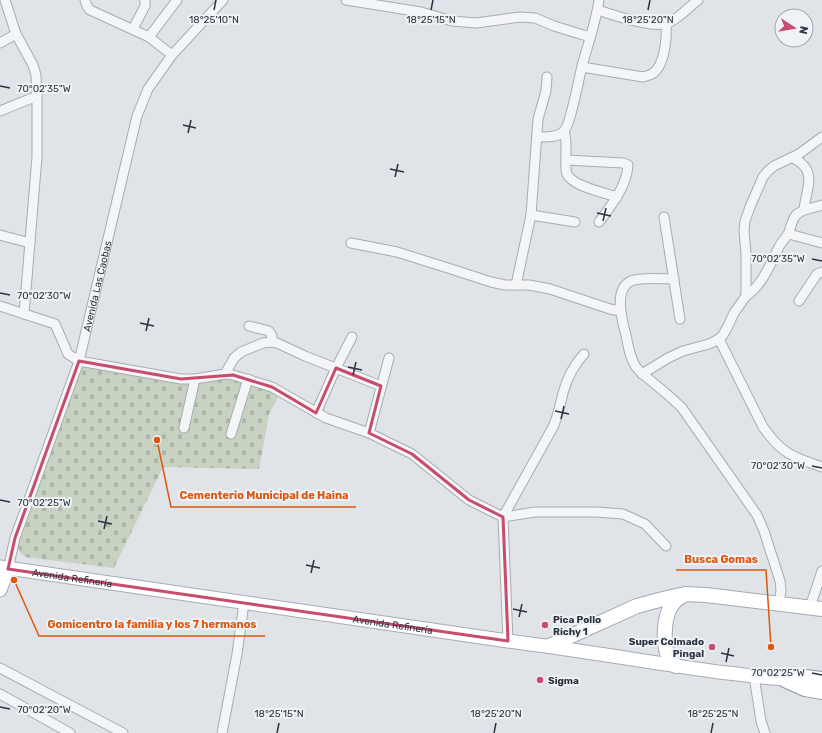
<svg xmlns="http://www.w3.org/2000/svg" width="822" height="733" viewBox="0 0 822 733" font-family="Rubik,sans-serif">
<defs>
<pattern id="cemetery-stones" width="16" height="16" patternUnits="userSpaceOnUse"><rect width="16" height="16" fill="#c8d2c2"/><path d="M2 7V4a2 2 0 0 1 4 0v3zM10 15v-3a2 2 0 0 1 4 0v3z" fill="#acb5a8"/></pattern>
</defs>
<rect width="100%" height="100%" fill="#e0e4e8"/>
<path fill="url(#cemetery-stones)" d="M79,361L181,379L225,374L281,392L269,414L259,469L163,467L114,568L25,557L21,553L17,546Z"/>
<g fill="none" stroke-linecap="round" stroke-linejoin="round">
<defs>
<g id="street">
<path d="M5,0L16,34L33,65L36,75L37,96V157L24,314"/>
<path d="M85,0L87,6L90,10L149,37L172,55"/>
<path d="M346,0L421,12L452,21L476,23L520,17L535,18L554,26L590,37"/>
<path d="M598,10C613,15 654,29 668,23C678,19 689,7 698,0"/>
<path d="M133,29L145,6V0"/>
<path d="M149,37L177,0"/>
<path d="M0,43L16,34"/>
<path d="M582,67L643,77C646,76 650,75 652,74C665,66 667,37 666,24"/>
<path d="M0,111L37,96"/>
<path d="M564,131C568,143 565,155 566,168C566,171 566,174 569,177C577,187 605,193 617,197"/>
<path d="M538,137C546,137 558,138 564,131C567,127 569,121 570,117C575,100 578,83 582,66C588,44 596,22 599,0"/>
<path d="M793,158C795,159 799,161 801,163C816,175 805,194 804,210"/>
<path d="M566,160L623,163L628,165C627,186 611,206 599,222"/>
<path d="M531,215L575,222"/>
<path d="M664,217L680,319"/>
<path d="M789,234L822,243"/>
<path d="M0,235L30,243"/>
<path d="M351,243L397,252L451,269L491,282L505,285H529L550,289L610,309L620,311"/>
<path d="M674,279C663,279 641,277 631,281C613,289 622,321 626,335C628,346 630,358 636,367C640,372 645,376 650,380C661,389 672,398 682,408L757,515L764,531L780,581L781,590L779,603"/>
<path d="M516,285L531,215L538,119L546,91L547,77"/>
<path d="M746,296C763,285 771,262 780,245C783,240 787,237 789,232C791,226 792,220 796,215C803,208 814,208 822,205"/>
<path d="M799,301L817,274L822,272"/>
<path d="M0,306L55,324L68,354L79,361L181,379H195L225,374L233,375L272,387L326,418L369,433L412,454L469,500L503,517L535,512H597L623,514L645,524L666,546"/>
<path d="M249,326L269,331L272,336L271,342"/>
<path d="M719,339L763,427C769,435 775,444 784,450C795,459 809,462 822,467"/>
<path d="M225,374L234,358L241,352L263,343L271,342L277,343L305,356L381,386"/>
<path d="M642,374L668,358L683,351L709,344L719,339L723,335L728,326L734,313L746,296V253L744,231L745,221L750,207L763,177L768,171L774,166L799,154L822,137"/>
<path d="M316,413L336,368L352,337"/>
<path d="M184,428L195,379"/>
<path d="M369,433L389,358"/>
<path d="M231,434L248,379"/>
<path id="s1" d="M8,569L15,538L79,361L137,116L148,89L172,55L223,0"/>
<path d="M810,607L822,571"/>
<path d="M508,641L503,517L553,427C558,416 560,405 563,393C567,378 574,365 584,354"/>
<path d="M0,668L123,733"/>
<path d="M754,676L761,721L765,733"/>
<path d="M0,694L70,733"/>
<path d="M222,733L237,654L244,603"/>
</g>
<g id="secondary">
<path id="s2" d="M0,567L508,641C578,650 648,662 718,672C741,674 763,678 785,679"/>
<path d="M0,590L8,569"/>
</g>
<path id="primary" d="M549,646L584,630L637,606L663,599L685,594L706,595L822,609
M676,666C673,663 670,659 668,656C663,643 664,622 669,610C672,603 678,598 684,595"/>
<path id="highway" d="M785,679L805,688L822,691
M794,679L805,678L822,680"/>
</defs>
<use href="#street" stroke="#a6acb2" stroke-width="11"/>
<use href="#secondary" stroke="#a6acb2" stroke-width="15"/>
<use href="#primary" stroke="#a0aab3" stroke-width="16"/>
<use href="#highway" stroke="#88939e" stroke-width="18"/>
<use href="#street" stroke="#f3f5f7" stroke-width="9"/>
<use href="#secondary" stroke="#fff" stroke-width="13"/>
<use href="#primary" stroke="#fff" stroke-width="14"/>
<use href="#highway" stroke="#fff" stroke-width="16"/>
</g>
<path fill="none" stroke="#c74c6d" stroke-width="3" stroke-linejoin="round" d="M79,361L181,379L233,375L272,387L316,413L336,368L381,386L369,433L412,454L469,500L503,517L508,641L8,569L15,538Z"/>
<path fill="none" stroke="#2a343f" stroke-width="1.5" d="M214,10L216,0M431,10L433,0M648,10L650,0M0,86L10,88M183,125L196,128M188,133L191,120M390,169L404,172M395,177L398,164M597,213L611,216M603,221L606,208M812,259L822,261M0,293L10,295M140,323L154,326M146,331L149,318M348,367L362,370M353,375L356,362M555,411L569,414M561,419L564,406M812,466L822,468M0,500L10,502M98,521L112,524M104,529L107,516M306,565L320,568M311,573L314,560M513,609L527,612M519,617L522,604M721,653L734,656M726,662L729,648M812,673L822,675M0,707L10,709M277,733L279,723M494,733L496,723M711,733L713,723"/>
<g fill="#c74c6d" stroke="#f0f3f6" stroke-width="1.5">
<circle cx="545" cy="625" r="4"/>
<circle cx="712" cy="647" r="4"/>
<circle cx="540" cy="680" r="4"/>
</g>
<g text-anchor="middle" stroke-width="4" stroke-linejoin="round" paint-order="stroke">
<g font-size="10" fill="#2a343f" stroke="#f0f3f6">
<text dy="4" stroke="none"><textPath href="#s1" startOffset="297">Avenida Las Caobas</textPath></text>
<text dy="4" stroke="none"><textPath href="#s2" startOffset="73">Avenida Refinería</textPath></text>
<text dy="4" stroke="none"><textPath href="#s2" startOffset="397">Avenida Refinería</textPath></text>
</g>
<g font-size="10" font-weight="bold" fill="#2a343f" stroke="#f0f3f6" text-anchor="start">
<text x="553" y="623">Pica Pollo<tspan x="553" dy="12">Richy 1</tspan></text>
<text x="704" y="645" text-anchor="end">Super Colmado<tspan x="704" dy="12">Pingal</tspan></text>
<text x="548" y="684">Sigma</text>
</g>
</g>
<g font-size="10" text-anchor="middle" fill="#2a343f" stroke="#f0f3f6" stroke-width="4" stroke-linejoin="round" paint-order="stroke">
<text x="214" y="23">18°25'10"N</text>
<text x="431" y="23">18°25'15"N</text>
<text x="648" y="23">18°25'20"N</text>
<text x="44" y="92">70°02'35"W</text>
<text x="778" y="262">70°02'35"W</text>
<text x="44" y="299">70°02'30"W</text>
<text x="778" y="469">70°02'30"W</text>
<text x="44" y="506">70°02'25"W</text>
<text x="778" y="676">70°02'25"W</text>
<text x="44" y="713">70°02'20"W</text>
<text x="279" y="717">18°25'15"N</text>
<text x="496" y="717">18°25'20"N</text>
<text x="713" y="717">18°25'25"N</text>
</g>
<path fill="none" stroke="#de570f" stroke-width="1.5" d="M157 440L171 507H356M771 647L766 570H676M14 580L39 636H265"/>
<g fill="#de570f" stroke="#f0f3f6" stroke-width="1.5">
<circle cx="157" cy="440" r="4"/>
<circle cx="771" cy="647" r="4"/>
<circle cx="14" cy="580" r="4"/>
</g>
<g font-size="11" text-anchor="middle" font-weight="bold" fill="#de570f" stroke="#f0f3f6" stroke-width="4" stroke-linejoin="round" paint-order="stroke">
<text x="264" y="499">Cementerio Municipal de Haina</text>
<text x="721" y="563">Busca Gomas</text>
<text x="152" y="628">Gomicentro la familia y los 7 hermanos</text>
</g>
<g transform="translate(794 28) rotate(102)"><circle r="19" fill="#f0f3f6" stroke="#a1a7ad"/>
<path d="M0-3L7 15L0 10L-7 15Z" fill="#c74c6d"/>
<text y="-6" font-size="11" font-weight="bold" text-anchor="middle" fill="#2a343f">N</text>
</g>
</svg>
